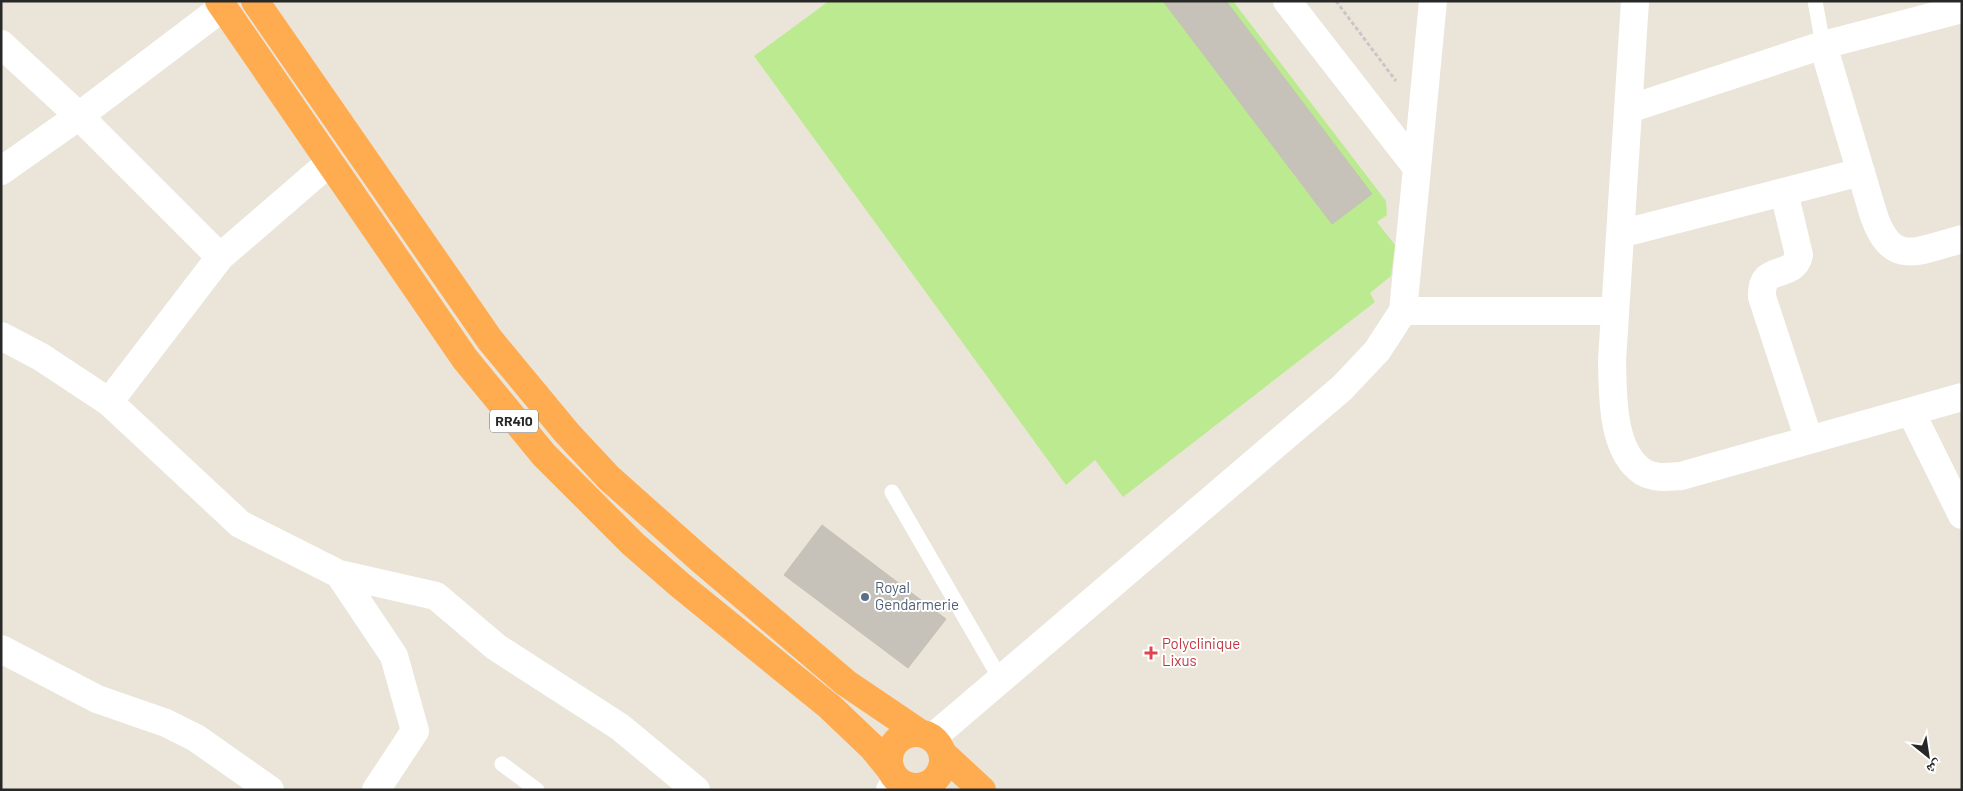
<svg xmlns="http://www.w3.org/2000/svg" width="1963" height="791" viewBox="0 0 1963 791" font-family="Barlow,'Noto Naskh Arabic',sans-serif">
<rect width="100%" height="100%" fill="#ebe5d9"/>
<path fill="#bcea90" d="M829,1H1233L1386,201L1387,215L1377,222L1395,245L1391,276L1370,293L1375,302L1123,497L1095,460L1066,485L754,56Z"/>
<path fill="#c6c2b9" stroke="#c6c1b3" d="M1163,1H1226L1372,194L1332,224Z
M822,525L946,619L908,668L784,575Z"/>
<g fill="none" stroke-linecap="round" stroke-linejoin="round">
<path stroke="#c7c7c7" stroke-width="3" stroke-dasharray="4 2.5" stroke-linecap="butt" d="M1336,1L1396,81"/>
<path stroke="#fff" stroke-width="15" d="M1815,1L1823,45
M892,492L1001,680
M502,764L537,790"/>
<path stroke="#fff" stroke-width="28" d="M1287,1L1417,168L1403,311H1614
M1635,1L1612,361C1613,394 1611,451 1643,472C1655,479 1668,477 1681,476L1962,397
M1,44L79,116L220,257L330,162
M1823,45L1873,213C1891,269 1917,251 1962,239
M1629,109L1823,45L1962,9
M1417,168L1433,1
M1,171L79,116L223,7
M1784,192L1799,255C1793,281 1760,262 1762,297L1809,440
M1620,234L1861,172
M1,336L41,357L109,402L220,257
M109,402L240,524L339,574L436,596L496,647L620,727L696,790
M1911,412L1962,515
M339,574L394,656L415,731L376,790
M1,649L97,699L166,723L196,738L270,790
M932,738L1342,388L1377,351L1403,311
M890,790L897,780"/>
<path stroke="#ffab50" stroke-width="28" d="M219,1L465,359L544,455L633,544L680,585L830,707L872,747L890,769
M255,1L490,340L567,433L609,478L700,559L846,683L920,733
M889 760a27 27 0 1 1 54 0a27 27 0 1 1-54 0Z
M943,754L982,790"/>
</g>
<circle fill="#5c6f8a" stroke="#fff" stroke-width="2" cx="865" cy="597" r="5"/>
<path fill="#e0444e" stroke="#fff" stroke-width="2" d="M1148.5 645.5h5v5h5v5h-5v5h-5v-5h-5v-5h5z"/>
<g text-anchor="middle" stroke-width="4" stroke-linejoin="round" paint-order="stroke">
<rect fill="#fff" stroke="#686868" stroke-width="1" x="490" y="409.5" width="48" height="23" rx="4"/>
<g font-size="14" font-weight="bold" fill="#282828">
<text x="514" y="426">RR410</text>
</g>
<g font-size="15" fill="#4e5e75" stroke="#fff" text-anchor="start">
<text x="875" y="593">Royal<tspan x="875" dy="17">Gendarmerie</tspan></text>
</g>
<g font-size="15" fill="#be3a42" stroke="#fff" text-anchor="start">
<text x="1162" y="649">Polyclinique<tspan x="1162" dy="17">Lixus</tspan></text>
</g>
</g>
<rect width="1963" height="791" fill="none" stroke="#282828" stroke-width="5"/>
<g transform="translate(1928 756) rotate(150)" stroke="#ffffff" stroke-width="4" paint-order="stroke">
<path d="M0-4L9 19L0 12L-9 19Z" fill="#282828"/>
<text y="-8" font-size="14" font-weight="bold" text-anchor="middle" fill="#282828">ش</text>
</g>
</svg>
